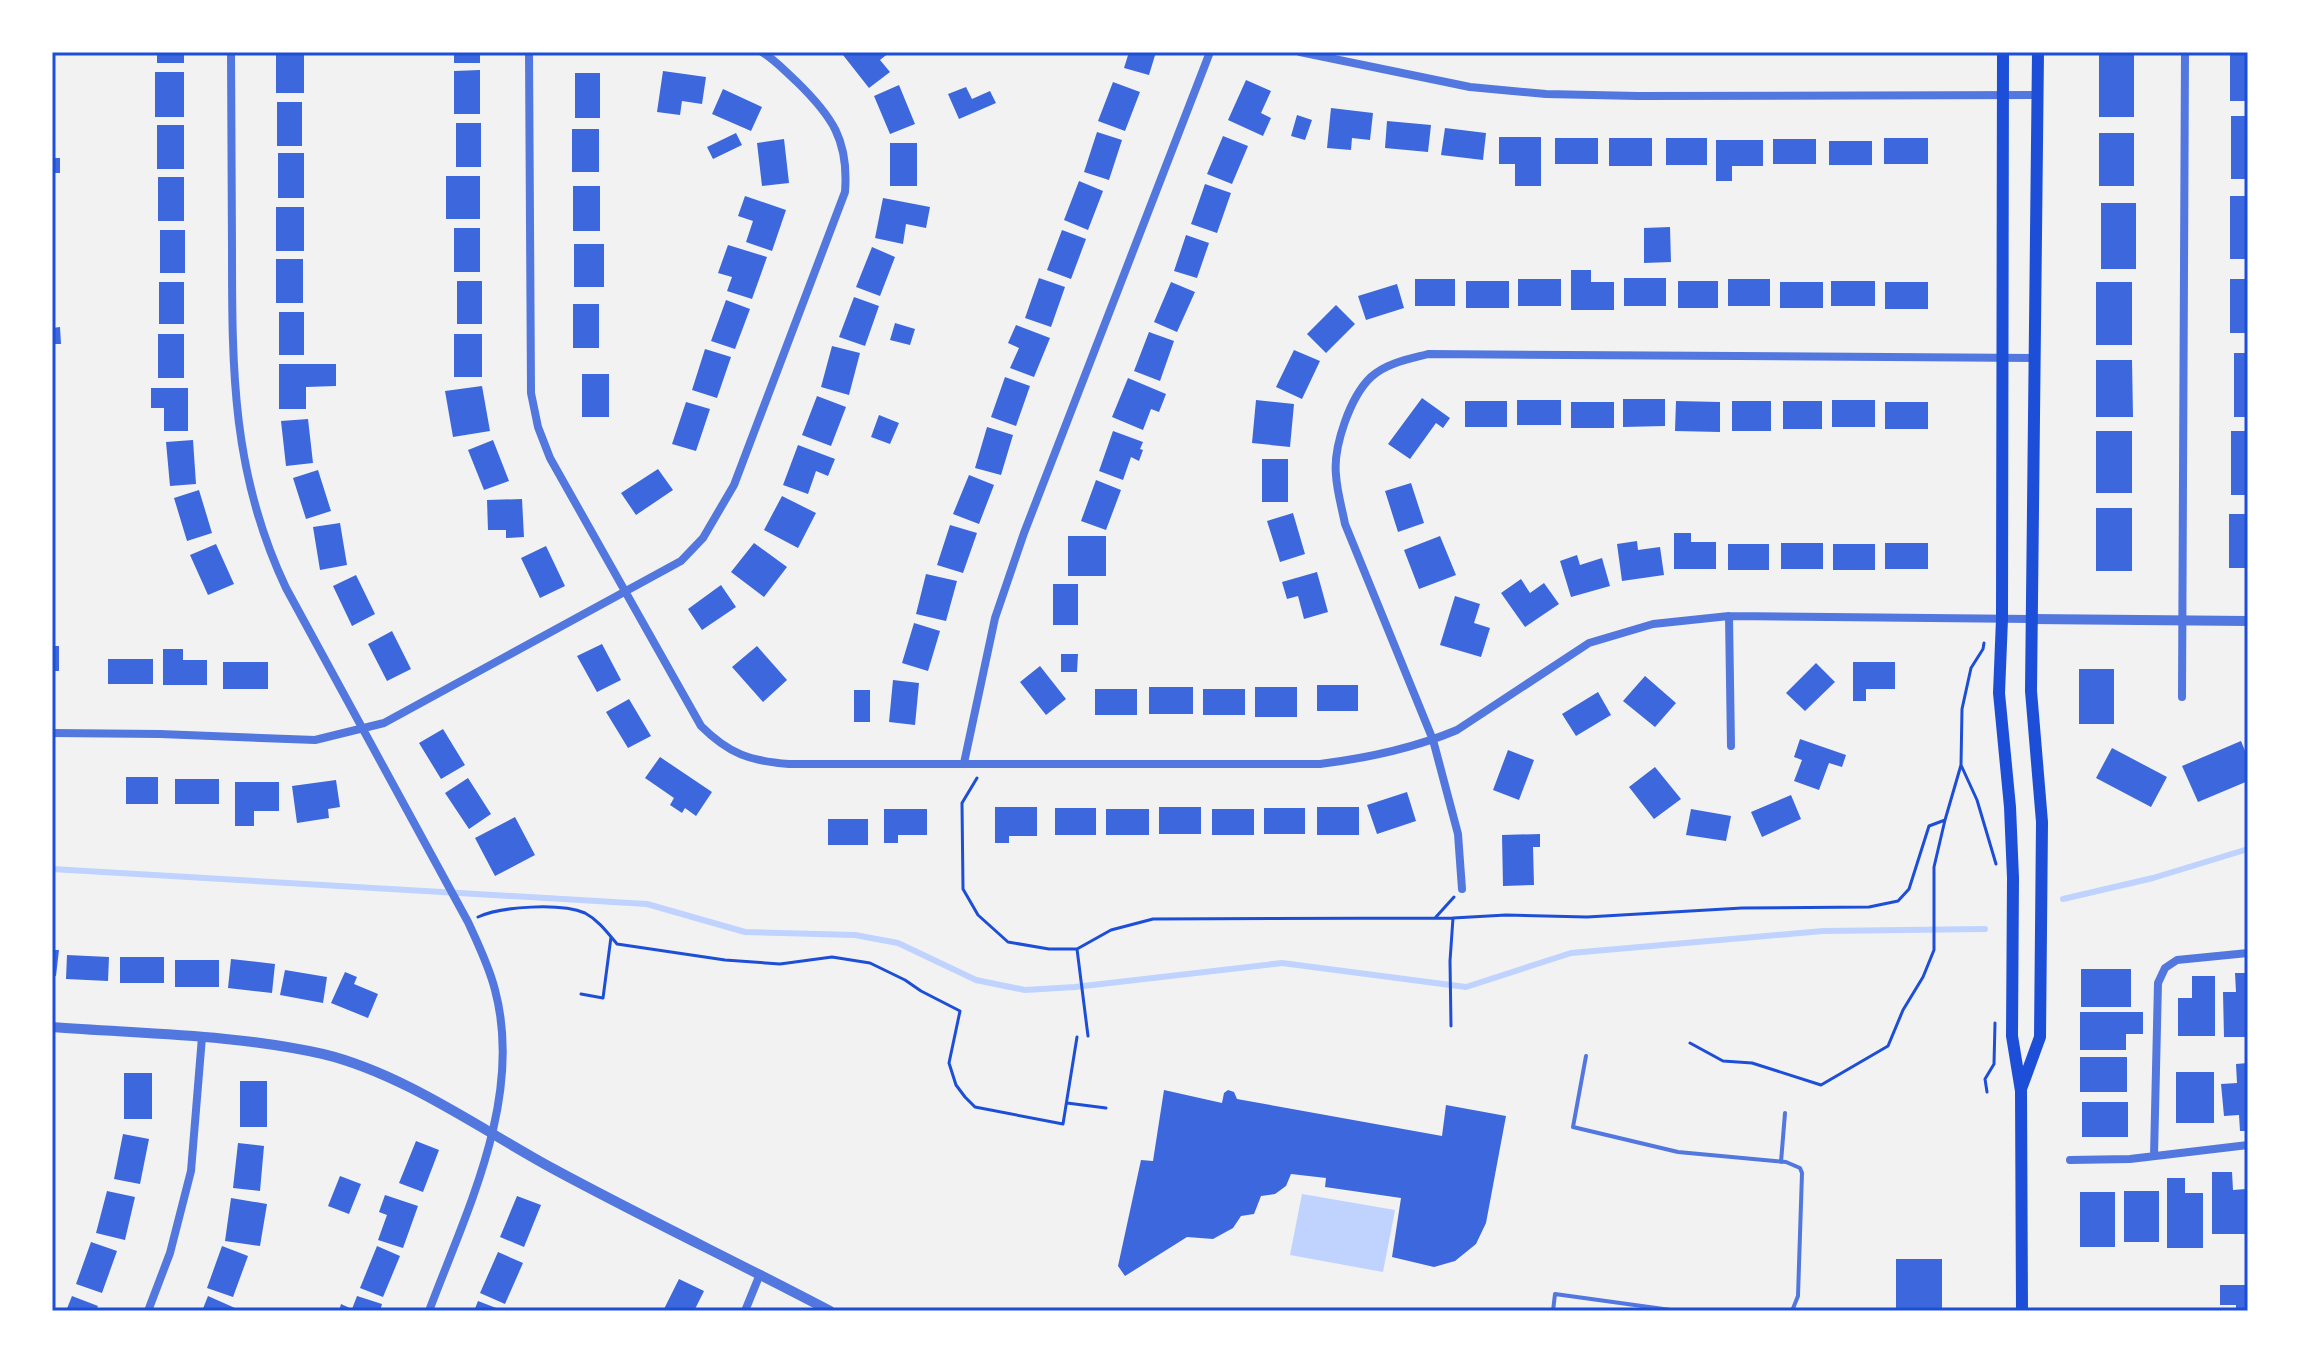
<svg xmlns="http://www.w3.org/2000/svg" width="2300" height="1363" viewBox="0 0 2300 1363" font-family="'Varela Round',sans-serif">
<rect width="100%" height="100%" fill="#f2f2f2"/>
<path fill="#bfd3fe" d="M1302,1194L1395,1210L1383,1272L1290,1255Z"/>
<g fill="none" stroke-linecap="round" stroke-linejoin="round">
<path stroke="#bfd3fe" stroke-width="6" d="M52,869L647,904L745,932L855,935L898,943L976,980L1025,990L1075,987L1282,963L1466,987L1571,953L1823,931L1985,929
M2063,899L2153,878L2248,849"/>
</g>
<path fill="#3d67dc" d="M157,52H184V63H157Z
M276,52H304V93H276Z
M454,52H480V63H454Z
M847,52H890L880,60L890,72L869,88L843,55Z
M1129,52H1156L1149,75L1124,68Z
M2230,52H2248V101H2230Z
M2099,55H2134V117H2099Z
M480,70V114H454V71Z
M663,71L706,77L702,104L682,101L680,115L657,112Z
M155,72H184V117H155Z
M575,73H600V118H575Z
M1246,80L1271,91L1261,113L1271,118L1263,136L1228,120Z
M1113,82L1140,92L1125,131L1098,121Z
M899,85L915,124L890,134L874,96Z
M966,87L972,99L990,91L996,103L959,119L948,94Z
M723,89L762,107L751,131L712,114Z
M277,102H302V146H277Z
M1331,108L1373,113L1370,140L1352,138L1351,150L1327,148Z
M1297,115L1312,120L1305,140L1291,136Z
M2231,116H2248V179H2231Z
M1387,121L1431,125L1428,152L1385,148Z
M456,123H481V167H456Z
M157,125H184V169H157Z
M1445,128L1486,133L1483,160L1441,155Z
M572,129H599V172H572Z
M1097,132L1122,140L1109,180L1084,172Z
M736,133L742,145L713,159L707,147Z
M2099,133H2134V186H2099Z
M1223,136L1248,146L1232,184L1207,174Z
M1499,137H1541V186H1515V164H1499Z
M1555,138H1598V164H1555Z
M1609,138H1652V166H1609Z
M1666,138H1707V165H1666Z
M1884,138H1928V164H1884Z
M784,139L789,183L762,186L757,143Z
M1773,139H1816V164H1773Z
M1716,140H1763V166H1732V181H1716Z
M1829,141H1872V165H1829Z
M890,143H917V186H890Z
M278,153H304V198H278Z
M52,158H60V173H52Z
M446,176H480V219H446Z
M158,177H184V221H158Z
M1079,181L1103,191L1088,230L1064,220Z
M1205,184L1231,193L1217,233L1191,224Z
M573,186H600V231H573Z
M745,196L786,210L772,251L746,242L753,221L738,216Z
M2230,196H2248V259H2230Z
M883,198L930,207L926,228L906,224L903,244L875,238Z
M2101,203H2136V269H2101Z
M276,207H304V251H276Z
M1670,227L1671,262L1644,263V228Z
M454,228H480V272H454Z
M160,230H185V273H160Z
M1062,230L1086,239L1071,279L1047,270Z
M1186,235L1209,243L1197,278L1174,271Z
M574,244H604V287H574Z
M728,245L767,257L752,299L727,291L732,277L718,273Z
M872,247L895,257L880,296L856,287Z
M276,259H303V303H276Z
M1571,270H1591V282H1614V310H1571Z
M1039,278L1065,287L1051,327L1025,318Z
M1624,278H1666V306H1624Z
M1415,279H1455V306H1415Z
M1518,279H1561V306H1518Z
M1728,279H1770V306H1728Z
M2230,279H2248V333H2230Z
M457,281H482V324H457Z
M1466,281H1509V308H1466Z
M1678,281H1718V308H1678Z
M1831,281H1875V306H1831Z
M159,282H184V324H159Z
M1171,282L1195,292L1177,332L1154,322Z
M1780,282H1823V308H1780Z
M1885,282H1928V309H1885Z
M2096,282H2132V345H2096Z
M1397,284L1404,308L1366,320L1358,296Z
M854,297L879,306L865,346L839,337Z
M726,300L750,309L735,349L711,341Z
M573,304H599V348H573Z
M1336,305L1355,324L1326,353L1307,334Z
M279,312H304V355H279Z
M895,323L915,329L910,345L890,340Z
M1016,325L1050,338L1034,377L1010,368L1019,348L1008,343Z
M60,327L61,344H52V328Z
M1149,332L1174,341L1160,381L1134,371Z
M158,334H184V378H158Z
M454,334H482V377H454Z
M832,346L860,353L849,395L821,387Z
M705,349L731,357L717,398L692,390Z
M1294,350L1320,361L1302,399L1276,387Z
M2234,353H2248V417H2234Z
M2096,360H2132L2133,417H2096Z
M279,364H336V386L306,387V409H279Z
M582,374H609V417H582Z
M1005,377L1030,386L1016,426L991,417Z
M1128,378L1166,394L1159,412L1151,409L1143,430L1112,417Z
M482,386L490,431L453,437L445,391Z
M151,388H188V431H164V408H151Z
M817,396L846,407L831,446L802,435Z
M1422,398L1450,418L1443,428L1436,423L1410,459L1388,444Z
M1623,399H1665V426L1623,427Z
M1256,400L1294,404L1290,447L1252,443Z
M1517,400H1561V425H1517Z
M1832,400H1875V427H1832Z
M1465,401H1507V427H1465Z
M1676,401L1720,402V432L1675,431Z
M1732,401H1771V431H1732Z
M1783,401H1822V429H1783Z
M686,402L710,409L696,451L672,444Z
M1571,402H1614V428H1571Z
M1885,402H1928V429H1885Z
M879,415L899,423L890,444L871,437Z
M308,419L313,463L286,466L281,421Z
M987,427L1013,435L1001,475L975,468Z
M1113,431L1143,442L1140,449L1143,450L1139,461L1131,457L1123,480L1099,471Z
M2096,431H2132V493H2096Z
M2231,431H2248V495H2231Z
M193,440L196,484L170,486L166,442Z
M493,440L509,481L484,490L468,450Z
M798,445L835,459L828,476L816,471L808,494L783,485Z
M1262,459H1288V502H1262Z
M658,469L673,490L636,515L621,493Z
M318,470L331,511L306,519L293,478Z
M969,475L994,485L979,524L953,514Z
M1096,480L1121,490L1106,530L1081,521Z
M1411,483L1424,523L1398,532L1385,491Z
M199,490L212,533L187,541L174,498Z
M782,496L816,513L798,548L764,530Z
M522,499L524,537L506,538V530H488L487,500Z
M2096,508H2132V571H2096Z
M1293,513L1305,554L1280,562L1267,521Z
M2229,514H2248V568H2229Z
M340,523L347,565L320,570L313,527Z
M950,525L977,533L963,573L937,565Z
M1674,533H1691V542H1716V569H1674Z
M1068,536H1106V576H1068Z
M1440,536L1456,575L1419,589L1404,550Z
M1637,541L1638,550L1660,547L1664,575L1622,581L1617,544Z
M754,543L787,567L764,597L731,572Z
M1781,543H1823V569H1781Z
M1885,543H1928V569H1885Z
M216,544L234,584L208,595L190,555Z
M1728,544H1769V570H1728Z
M1833,544H1875V570H1833Z
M546,546L565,586L540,598L521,558Z
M1577,555L1580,565L1602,558L1610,586L1571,597L1560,561Z
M1317,572L1328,612L1304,619L1298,596L1287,599L1282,582Z
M926,574L957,581L946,621L916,614Z
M356,575L375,614L352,626L333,586Z
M1521,579L1530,593L1544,583L1559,604L1525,627L1501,593Z
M1053,584H1078V625H1053Z
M721,585L736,607L702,630L688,609Z
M1455,596L1480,604L1474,623L1490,628L1481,657L1440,645Z
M914,623L940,631L928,671L902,663Z
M392,631L411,669L387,681L368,644Z
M602,644L621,680L597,692L577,656Z
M52,646H59V671H52Z
M757,646L787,680L763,702L732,667Z
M163,649H183V660H207V685H163Z
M1061,654H1078L1077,672H1061Z
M108,659H153V684H108Z
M223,662H268V689H223Z
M1853,662H1895V689H1866V701H1853Z
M1816,663L1835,682L1805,711L1786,693Z
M1040,666L1066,699L1046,715L1020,682Z
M2079,669H2114V724H2079Z
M1645,676L1676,703L1655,727L1623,701Z
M893,680L919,683L915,725L889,722Z
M1317,685H1358V711H1317Z
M1149,687H1193V714H1149Z
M1255,687H1297V717H1255Z
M1095,689H1137V715H1095Z
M1203,689H1245V715H1203Z
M854,690H870V722H854Z
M1598,692L1611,715L1576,736L1562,714Z
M629,699L651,736L628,748L606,712Z
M443,729L465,765L441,779L419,743Z
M1800,739L1846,755L1842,767L1829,763L1819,790L1794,781L1802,760L1794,757Z
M2241,741L2248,758V781L2198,802L2182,766Z
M2112,748L2167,777L2151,807L2096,778Z
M1508,750L1534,760L1519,800L1493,790Z
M660,757L712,792L696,816L685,808L682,813L670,805L674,798L645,778Z
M1655,767L1681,799L1654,819L1629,787Z
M126,777H158V804H126Z
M468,778L491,814L469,829L445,793Z
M175,779H219V804H175Z
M336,780L340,807L328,809L329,818L297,823L292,786Z
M235,782H279V811H254V826H235Z
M1407,792L1416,821L1377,834L1367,805Z
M1791,795L1801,819L1762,837L1751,812Z
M995,807H1037V836H1009V843H995Z
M1159,807H1201V834H1159Z
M1317,807H1359V835H1317Z
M1055,808H1096V835H1055Z
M1264,808H1305V834H1264Z
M884,809H927V835H898V843H884Z
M1106,809H1149V835H1106Z
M1212,809H1254V835H1212Z
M1691,809L1731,816L1726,841L1686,835Z
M515,817L535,855L495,876L475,838Z
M828,819H868V845H828Z
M1540,834V847H1533L1534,885L1503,886L1502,835Z
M52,950H59L56,976L52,975Z
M67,955L109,957L108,981L66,979Z
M120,957H164V983H120Z
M231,959L275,964L272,993L228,988Z
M175,960H219V987H175Z
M2081,969H2131V1007H2081Z
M285,970L327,977L323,1003L280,995Z
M345,972L357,977L354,984L378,994L368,1018L331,1003Z
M2235,973H2248V1037H2224L2223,992H2236Z
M2192,976H2215V1036H2178V998H2192Z
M2080,1012H2143V1034H2126V1050H2080Z
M2080,1057H2127V1092H2080Z
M2248,1063V1131H2240L2239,1115L2224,1116L2221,1084L2237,1083L2236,1064Z
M2176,1072H2214V1123H2176Z
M124,1073H152V1119H124Z
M240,1081H267V1127H240Z
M1164,1090L1222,1103L1224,1093L1228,1090L1234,1092L1237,1099L1442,1136L1446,1105L1506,1116L1486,1223L1476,1244L1455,1261L1434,1267L1392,1257L1401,1198L1325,1187L1326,1178L1291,1174L1286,1186L1275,1194L1261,1196L1254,1214L1241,1216L1233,1228L1213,1239L1187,1237L1125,1276L1118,1266L1141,1160L1153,1161Z
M2082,1102H2128V1137H2082Z
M123,1134L149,1139L140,1184L114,1179Z
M416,1141L439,1150L423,1192L399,1183Z
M238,1143L264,1146L260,1191L233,1188Z
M2212,1172H2232L2233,1190L2246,1189V1234H2212Z
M340,1176L361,1184L349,1214L328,1206Z
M2167,1178H2185V1193H2203V1248H2167Z
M107,1191L135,1197L125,1240L96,1233Z
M2124,1191H2159V1242H2124Z
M2080,1192H2115V1247H2080Z
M385,1195L418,1206L403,1248L378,1240L387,1215L379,1212Z
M517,1196L541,1205L524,1247L500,1237Z
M231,1198L267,1204L260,1246L225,1241Z
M91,1242L117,1251L102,1293L76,1284Z
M222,1246L248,1256L233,1297L207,1288Z
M377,1246L400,1256L383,1297L360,1288Z
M498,1252L523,1263L505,1304L480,1293Z
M1896,1259H1942V1311H1896Z
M679,1279L704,1291L694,1311H663Z
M2220,1285H2248V1311H2236V1305H2220Z
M72,1296L98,1306L96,1311H66Z
M208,1296L235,1308L233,1311H202Z
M357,1296L382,1304L380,1311H339L341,1304L352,1309Z
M478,1301L504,1311H474Z"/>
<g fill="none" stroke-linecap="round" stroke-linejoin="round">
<path stroke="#1d4ed8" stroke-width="3" d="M1984,643L1983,649L1971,668L1962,709L1961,765L1977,800L1996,864
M977,778L962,803L963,889L978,915L1008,942L1049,949H1077L1111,930L1153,919L1453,918L1506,915L1587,917L1742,908L1869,907L1898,901L1909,889L1929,826L1945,820L1961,765
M478,917C502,906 561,903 585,913C598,920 607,932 617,944L725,960L780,964L832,957L870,963L905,980L921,991L960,1011L949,1063L956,1085L965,1097L975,1107L1063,1124L1077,1037
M1435,918L1454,897
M1077,949L1088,1036
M581,994L603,998L611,937
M1451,1026L1450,961L1453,918
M1690,1043L1723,1061L1752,1063L1821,1085L1888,1046L1903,1010L1923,977L1934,950V867L1945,820
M1987,1092L1985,1079L1994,1064L1995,1023
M1067,1103L1106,1108"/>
<path stroke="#5277de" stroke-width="4" d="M1586,1056L1573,1127L1678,1152L1786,1162L1800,1168L1802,1173L1798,1296L1792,1311
M1781,1162L1785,1113
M1553,1311L1555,1294L1678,1311"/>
<path stroke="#5277de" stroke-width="8" d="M231,52C231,117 232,182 232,248C232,371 232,474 286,588L468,922C478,944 489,966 495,990C524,1098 466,1212 429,1311
M529,52L531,393L538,427L550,458L701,726C729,754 750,761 789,764H1320C1368,758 1412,749 1457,730L1589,643L1653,624L1729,616L2031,619
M1300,52L1470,87L1546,94L1638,96L2038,95
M1729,616L1731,746
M2182,697L2185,52
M52,733L160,734L315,740L384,723L681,561L703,538L734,485L845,192C849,140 832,116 796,81C785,71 775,60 762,52
M964,763L995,618L1024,533L1210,52
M1462,889L1458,834L1433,740L1345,524C1342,508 1337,492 1336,475C1333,447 1350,397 1371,377C1386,363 1409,359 1428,354L2035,358
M2154,1156L2158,983L2165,968L2177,960L2248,953
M2070,1160L2130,1159L2248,1145
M148,1311L170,1253L191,1171L202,1037
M745,1311L760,1274"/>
<path stroke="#5277de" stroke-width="10" d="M2031,619L2248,621
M52,1027C142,1034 234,1034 323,1054C402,1073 479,1128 550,1167C642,1217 737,1262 830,1311"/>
<path stroke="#1d4ed8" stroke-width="12" d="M2003,52L2002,619L1999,693L2010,807L2013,878L2012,1036L2021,1091L2022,1311
M2021,1089L2040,1037L2042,822L2031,691L2038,52"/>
</g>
<rect width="2300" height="1363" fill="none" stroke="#ffffff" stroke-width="108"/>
<rect x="54" y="54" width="2192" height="1255" fill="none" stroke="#1d4ed8" stroke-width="3"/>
</svg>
